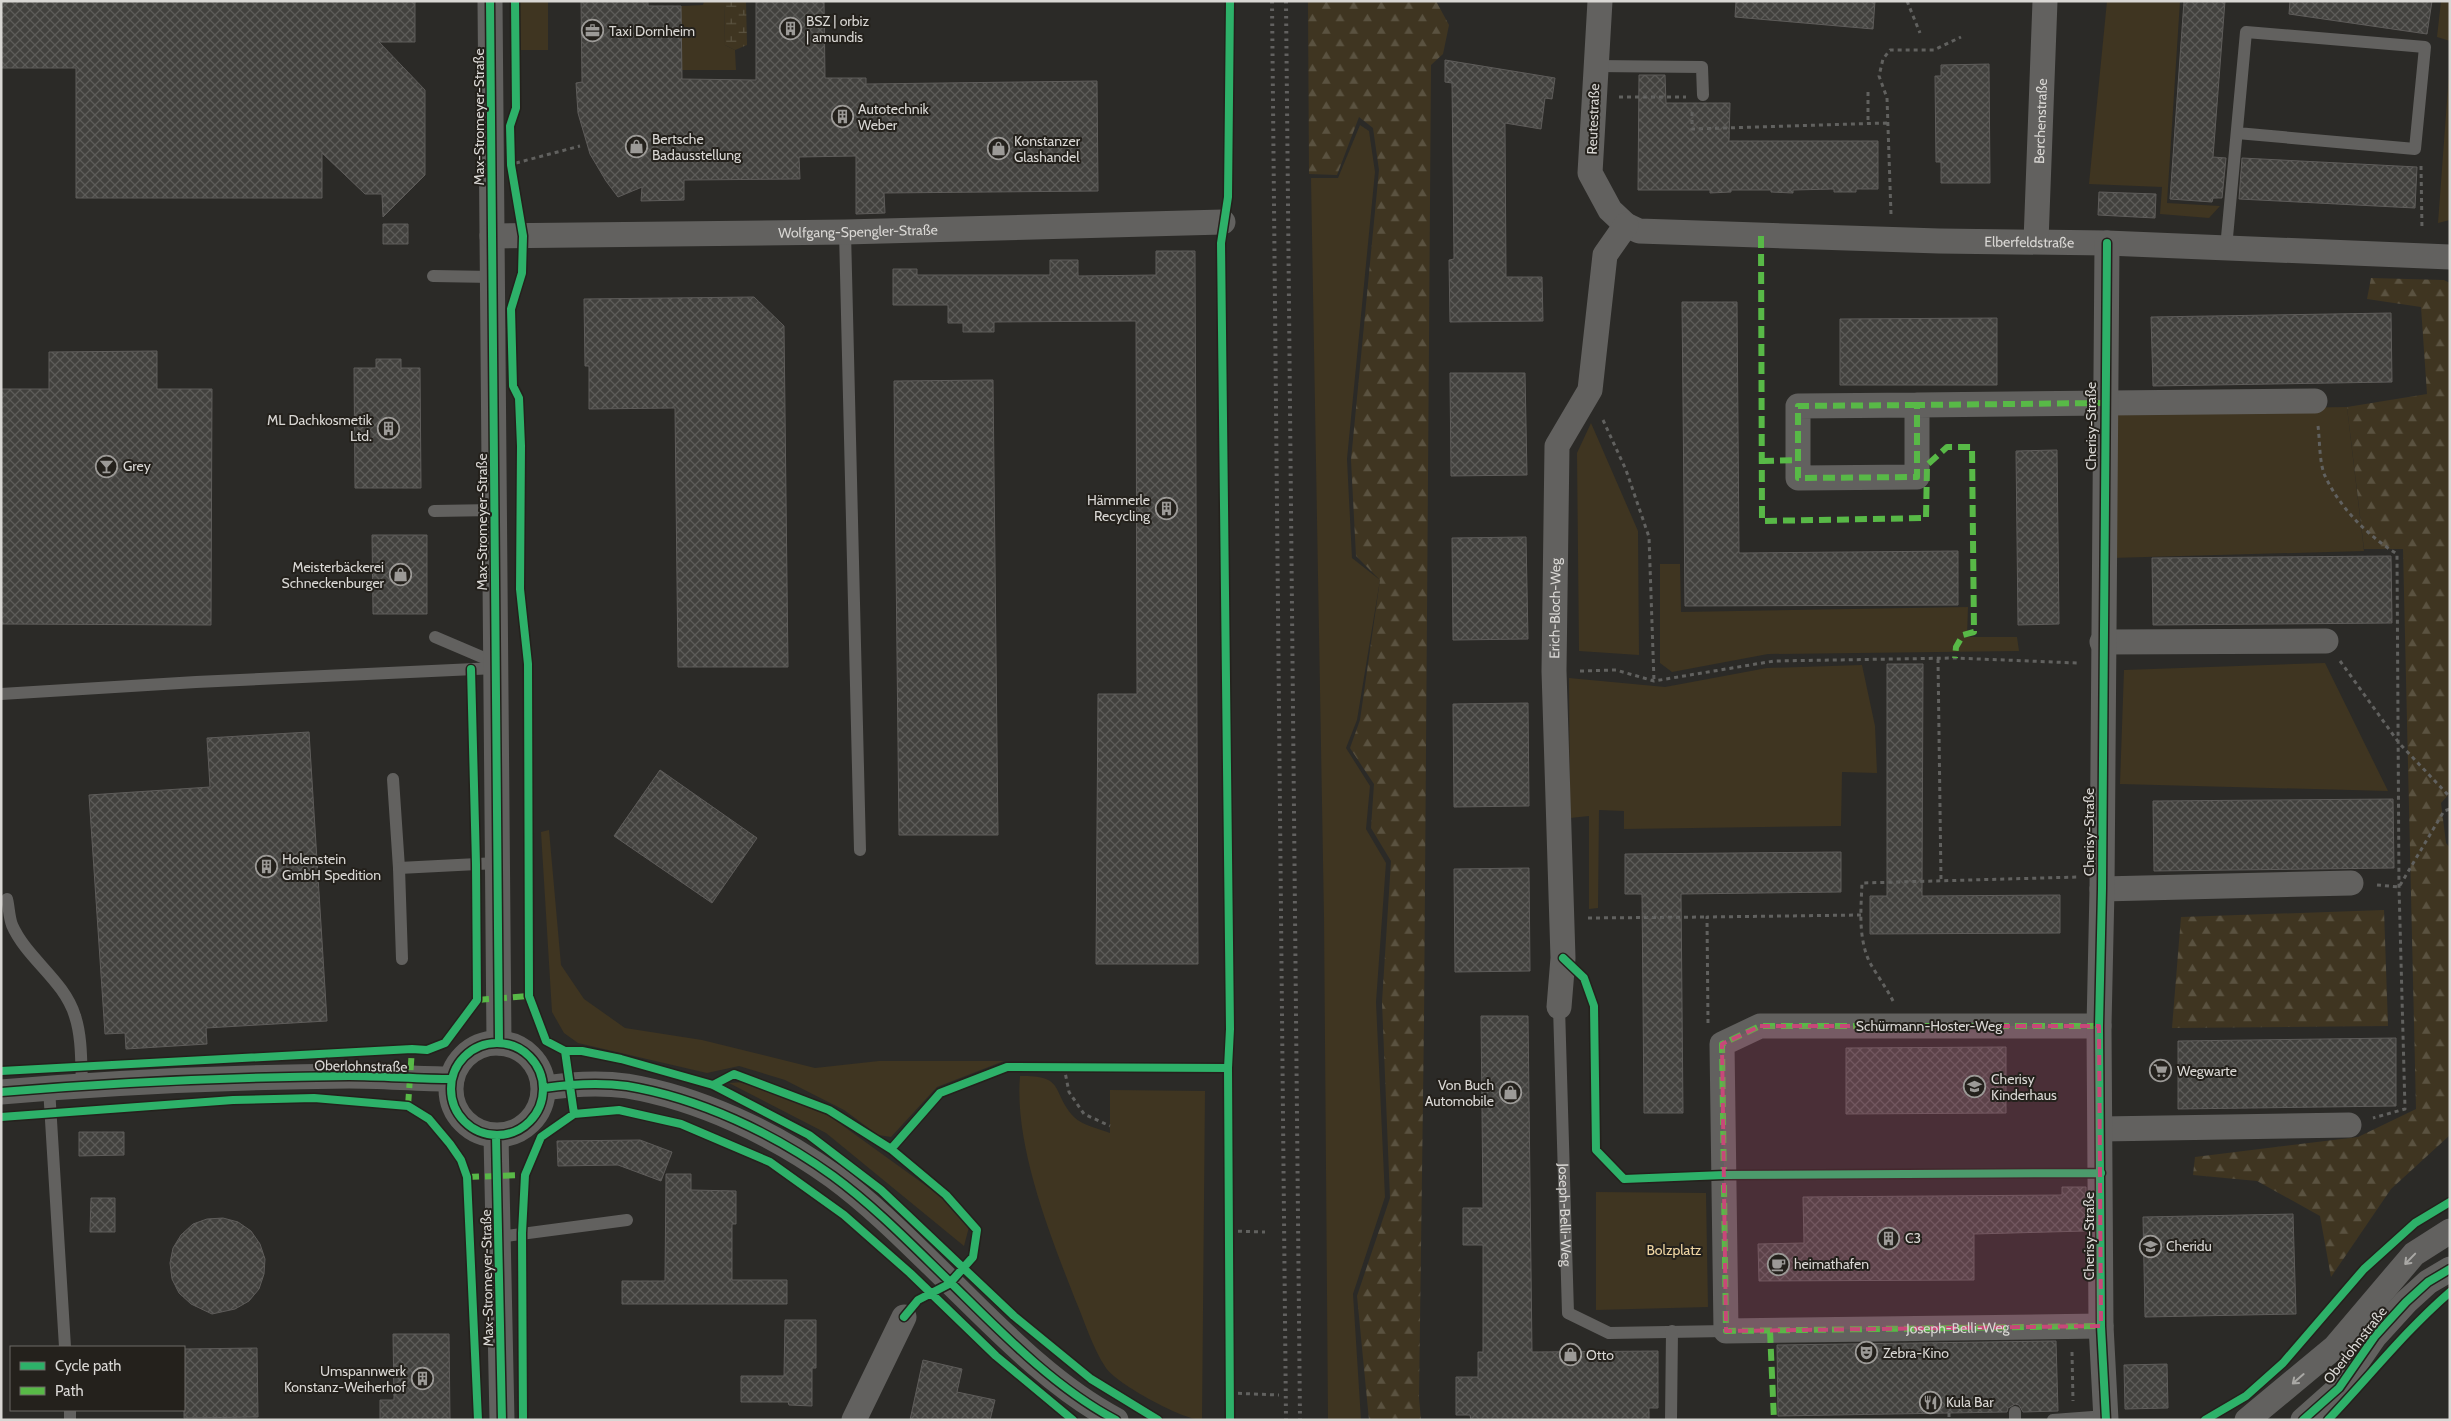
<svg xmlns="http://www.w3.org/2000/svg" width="2451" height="1421" viewBox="0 0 2451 1421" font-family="Cabin,sans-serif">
<defs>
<pattern id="forest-firs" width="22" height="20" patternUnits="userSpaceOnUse" patternTransform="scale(1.25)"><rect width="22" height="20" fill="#3f3521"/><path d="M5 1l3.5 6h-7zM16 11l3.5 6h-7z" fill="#5a5240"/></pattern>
<pattern id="wetland-marsh" width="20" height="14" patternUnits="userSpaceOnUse" patternTransform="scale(1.25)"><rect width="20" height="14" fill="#3f3521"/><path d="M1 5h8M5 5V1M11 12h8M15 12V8" fill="none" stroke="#5a5240"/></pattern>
<pattern id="building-cross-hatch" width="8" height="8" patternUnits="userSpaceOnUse" patternTransform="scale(1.25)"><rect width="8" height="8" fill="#42413e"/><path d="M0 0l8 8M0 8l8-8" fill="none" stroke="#5d5c59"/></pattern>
</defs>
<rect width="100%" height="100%" fill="#2b2a27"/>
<path fill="#3f3521" d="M519,1H548V50H519Z
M704,1H724L725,45L735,50L736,70H682L681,6L703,5Z
M2107,1H2180L2167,203L2220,206L2209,218L2160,214L2162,187L2089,184Z
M2441,1H2450V41L2437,37Z
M2450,60V220L2438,223Z
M1360,125L1369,131L1375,172L1347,459L1352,558L1380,580L1357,720L1346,748L1370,786L1366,829L1386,863L1376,1002L1385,1197L1353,1294L1361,1420H1328L1324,917L1311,178H1338Z
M2347,407L2364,551L2111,558L2118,411Z
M1591,423L1638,531L1639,655L1579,651L1577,453Z
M1660,564H1680L1681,612L1968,607L1967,637H2017L2019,651L1768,654L1672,672L1660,663Z
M2325,663L2388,791L2120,784L2124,670Z
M1862,665L1875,726L1877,773L1842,772L1841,826L1624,829V811L1599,810L1598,908L1589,909V816L1570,818L1569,678L1665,687L1767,668Z
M549,830L561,965L584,999L625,1028L702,1040L815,1068L879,1061H1004L937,1087L891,1137L878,1135L844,1110L785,1080L739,1066L707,1073L578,1043L564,1033L552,1012L541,832Z
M1020,1076C1066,1075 1051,1092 1074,1117C1081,1125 1100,1129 1110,1133V1090L1205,1091L1202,1420C1183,1420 1117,1384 1106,1368C1092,1347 1085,1322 1075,1299C1050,1235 1014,1145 1020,1076Z
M743,1082L828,1115L943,1198L969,1227L964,1246L826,1133L729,1083Z
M1596,1192L1706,1193L1708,1307L1596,1310Z"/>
<path fill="url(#forest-firs)" d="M1308,1H1436L1449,25L1443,54L1431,65L1424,1024L1419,1398L1421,1420H1369L1357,1296L1390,1198L1382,1002L1391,861L1371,828L1374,784L1350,748L1360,720L1380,580L1356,556L1351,460L1379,170L1373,128L1359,117L1337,175L1309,174Z
M2371,278L2444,280L2450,283V793L2441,803L2446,843L2450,848V1135L2391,1189L2331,1277L2320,1216L2257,1181L2193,1175L2195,1157L2358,1137L2416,1109L2403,549H2364L2347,407L2427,394L2421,307L2367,299Z
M2384,910L2388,1026L2172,1028L2181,917Z"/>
<path fill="url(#wetland-marsh)" d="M724,1H746L747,45L735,50L725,45Z"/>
<path fill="url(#building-cross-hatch)" stroke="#5e5c5a" d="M1,1H415V42H379L425,90V175L383,217L382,194H365L322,153V198H76V68H1Z
M581,1H648V6H681L682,79L756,80V1H824L825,78H866V84L1097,81L1098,191L884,193L885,213L856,214V156L799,157L800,179L684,180V200L641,201L642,187L618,197L606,181L590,154L578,113L576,83L582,82Z
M1736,1H1875L1873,29L1735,17Z
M2184,1H2225L2213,157L2226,158L2222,198H2213L2212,202L2170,199Z
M2290,1H2432L2427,34L2289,14Z
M1445,60L1555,78L1552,99L1545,98L1541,129L1505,123L1506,277H1542L1543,321L1450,322L1449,260L1454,259L1452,83L1445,82Z
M1989,64L1990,183H1941V162H1936L1935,76H1941V65Z
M1639,75H1665L1666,103H1730L1729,141H1878V189H1856V192H1834V189L1793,190V193L1771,192V190H1731V192L1710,193V190H1638Z
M2242,158L2417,167L2415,208L2239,199Z
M2099,192L2156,194L2155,218L2098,215Z
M383,224H408V244H383Z
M1156,251H1195L1198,964H1096L1098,694H1137L1136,321L994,322V332H963V323H948V305H893V269H917V275H1050V260H1078V276L1156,275Z
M754,297L784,326L788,667H678L675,408L589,409V366H585L584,299Z
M1682,302H1737L1739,553L1958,551V605L1685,606Z
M2391,313L2392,382L2153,386L2151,317Z
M1997,318V385H1840V319Z
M157,351V389H212L211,625L1,624V389H49V352Z
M376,359H401V368H420L421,488H355L354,368H376Z
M1450,373H1525L1527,475L1451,476Z
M993,380L998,835H899L894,381Z
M2057,450L2059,624L2018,625L2016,451Z
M372,535H427V614H373Z
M1526,537L1528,639L1453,640L1452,538Z
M2391,556L2392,623L2153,625L2152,558Z
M1887,664H1923L1922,896L2060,895V933L1870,934V896H1887Z
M1528,703L1529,806L1454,807L1453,704Z
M309,732L327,1021L206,1028L207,1044L126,1049L125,1033L105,1034L89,795L210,787L207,738Z
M660,770L757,838L712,903L614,836Z
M2393,799L2394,868L2154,871L2153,801Z
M1841,852V892L1681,894L1683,1113H1644L1642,894H1625V854Z
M1529,868L1530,971L1455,972L1454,869Z
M1481,1016H1528L1532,1352L1658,1351V1408H1649V1420H1471L1470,1415H1456V1377H1478V1352H1483V1245H1463V1208H1483Z
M2396,1038V1106L2178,1109V1041Z
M2006,1047V1113L1846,1114V1048Z
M79,1132H124V1155L79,1156Z
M640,1140L672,1152L661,1181L618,1165L558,1166L557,1141Z
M666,1174H691V1190L736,1191V1224H732V1280H787V1304H622V1281H665Z
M2062,1187H2086V1231L1974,1234V1280L1759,1281L1758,1244L1804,1243L1803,1197L2062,1195Z
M91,1198H115V1232H90Z
M2293,1214L2296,1314L2145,1317L2143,1217Z
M223,1218L238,1222L251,1231L260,1244L265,1259L264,1274L259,1289L249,1301L235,1309L212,1314L191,1304L179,1293L172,1279L170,1263L173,1248L181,1235L193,1224L207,1219Z
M785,1320H816V1368H812V1406L789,1405L788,1402H741V1376H784Z
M393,1334H449L450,1420H380V1400H394Z
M2056,1341L2058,1411L2023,1412L2019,1405L2015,1404L2008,1408L2007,1412L1778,1416L1777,1345Z
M257,1348L258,1417L184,1418V1349Z
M923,1360L962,1369L957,1392L995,1400L990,1420H910Z
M2167,1364L2168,1408L2125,1409L2124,1365Z"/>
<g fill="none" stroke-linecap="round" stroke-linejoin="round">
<path stroke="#61615f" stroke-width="3" stroke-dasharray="4 4" stroke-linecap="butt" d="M1907,1L1920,33
M1868,92V123
M1619,97H1686
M1692,112V129L1887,123
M516,163L580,146
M2421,166L2422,230
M1891,214L1887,98L1879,76L1883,59L1890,50H1934L1961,37
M1603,420L1626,470L1649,537L1654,681
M2318,426C2320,441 2319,462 2325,476C2340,508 2367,535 2397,554L2399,887L2405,1109L2373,1118
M1938,659L1941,881
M2340,661L2399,743L2450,797
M1580,671L1616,670L1654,681L1774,661L1955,658L2077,663
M2377,885L2399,887L2444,811L2450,809
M1588,918L1707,917
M1893,1001C1886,987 1876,974 1869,961C1858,936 1861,909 1862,883L2078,877
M1708,1023L1707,917L1861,915
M1064,1067L1069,1092L1084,1114L1110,1126
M1230,1231L1265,1232
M2072,1352L2073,1401
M1230,1393L1279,1395
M1949,1413V1420"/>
<g stroke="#62615f" stroke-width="12">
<path d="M1595,66L1702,67L1703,95"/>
<path d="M845,232L860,850"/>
<path d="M2226,248L2246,32L2425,47L2415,149L2237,133"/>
<path d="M433,276L493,277"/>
<path d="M434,511L494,510"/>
<path d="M435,637L496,663"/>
<path d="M1,694L196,682L496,668"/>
<path d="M393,779L399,868"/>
<path d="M7,899C9,907 9,917 12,925C27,959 64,980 75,1016C82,1037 81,1063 82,1085"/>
<path d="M402,959L399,868L497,863"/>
<path id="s1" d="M1559,1007L1568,1313L1609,1333L1726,1331"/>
<path d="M49,1088L65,1347"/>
<path d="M499,1237L627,1220"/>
<path d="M70,1410V1420"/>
<path d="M1671,1420L1672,1331"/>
<path d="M2015,1420V1412"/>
<path d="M2053,1420L2106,1416"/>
</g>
<g stroke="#62615f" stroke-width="25">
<path d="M490,1L499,1043"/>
<path id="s2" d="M1600,1L1590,173L1610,210L1626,225L1639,231L1939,241L2107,243L2450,257"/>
<path id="s3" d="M492,236L845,232L1223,222"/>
<path id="s4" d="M2036,241L2045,1"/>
<path d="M1917,405L1798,406V478L1917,477V405L2315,401"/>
<path d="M2102,642L2326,641"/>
<path d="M2102,889L2351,883"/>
<path id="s5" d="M1559,1007L1563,958L1554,671L1557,446L1590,390L1605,255L1626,225"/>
<path d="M2099,1026H1760L1722,1044L1726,1331L2101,1326"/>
<circle cx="497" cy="1089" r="46"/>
<path d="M544,1088C571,1084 599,1082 627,1086C699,1098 773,1133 833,1176C874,1206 911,1244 948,1280C998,1329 1053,1387 1116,1420"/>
<path d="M1,1092C117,1082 233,1077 349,1076C383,1076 418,1079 452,1079"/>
<path d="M2101,1129L2349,1125"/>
<path d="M496,1136L502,1420"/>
<path d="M854,1420L904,1317"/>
<path d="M2106,1420L2101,1326L2099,1026L2102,889L2107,243"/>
<path d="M2247,1420L2335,1347L2414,1254L2450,1231"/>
<path d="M2303,1420L2339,1388L2375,1336L2406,1302L2428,1282L2450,1269"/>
</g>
<path stroke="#626160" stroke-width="4" stroke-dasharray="2.5 5" stroke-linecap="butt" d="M1272,1L1286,1420
M1286,1L1300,1420"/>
<g stroke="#58b947" stroke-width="6" stroke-dasharray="12 6" stroke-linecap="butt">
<path d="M1761,236L1762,521L1926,518L1927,465L1947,447H1972L1974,632L1963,635L1956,647L1955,658"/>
<path d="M1917,405L1798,406V478L1917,477V405L2104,403"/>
<path d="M1762,461L1798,460"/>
<path d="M477,1000L529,996"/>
<path id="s6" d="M2099,1026H1760L1722,1044L1726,1331L2101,1326"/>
<path d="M408,1106L412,1049"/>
<path d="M467,1177L525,1175"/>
<path d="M1770,1331L1774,1420"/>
</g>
<defs>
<path id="cycleway" d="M490,1L499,1043
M515,1L516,108L510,126L511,165L523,236L522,273L511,309L513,386L519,398L521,446L520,589L528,664L529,996L546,1041L565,1051H582L621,1059L713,1085L809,1135L881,1190L1014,1316L1091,1379L1158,1420
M1230,1L1228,197L1221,243L1230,1029L1228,1068L1230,1420
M1563,958L1584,978L1594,1006L1596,1150L1624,1179L1724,1175L2101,1173
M451 1089a46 46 0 1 1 92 0a46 46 0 1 1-92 0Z
M565,1051L574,1114
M1,1071L412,1049L427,1050L445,1043L477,1000L476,864L471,669
M713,1085L734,1074L829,1110L891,1149L946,1195L977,1230L973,1257L949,1284L918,1300L904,1317
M544,1088C571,1084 599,1082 627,1086C699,1098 773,1133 833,1176C874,1206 911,1244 948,1280C998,1329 1053,1387 1116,1420
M1,1092C117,1082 233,1077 349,1076C383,1076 418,1079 452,1079
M1,1117L233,1100L314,1098L408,1106L429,1119L450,1144L461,1160L467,1177L478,1420
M496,1136L502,1420
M891,1149L940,1093L1007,1067L1228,1068
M523,1420L522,1233L525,1175L541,1137L574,1114L619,1110L681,1124L770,1162L844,1215L910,1273L996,1356L1073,1420
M2106,1420L2101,1326L2099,1026L2102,889L2107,243
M2205,1420L2246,1396L2283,1363L2364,1269L2415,1223L2450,1202
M2303,1420L2339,1388L2375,1336L2406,1302L2428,1282L2450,1269
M2328,1420C2369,1377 2405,1331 2450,1292"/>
</defs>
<use href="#cycleway" stroke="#24211c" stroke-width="11"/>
<use href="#cycleway" stroke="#2db169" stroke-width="8"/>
</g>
<defs><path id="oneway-shaft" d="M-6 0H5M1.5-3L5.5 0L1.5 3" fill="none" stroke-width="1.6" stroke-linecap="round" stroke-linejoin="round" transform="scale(1.25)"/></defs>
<g stroke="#a9a8a5">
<use href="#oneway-shaft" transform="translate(2410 1259) rotate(134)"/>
<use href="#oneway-shaft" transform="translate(2298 1379) rotate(139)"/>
</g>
<path fill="#c84879" fill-opacity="0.2" stroke="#c84879" stroke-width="4" stroke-dasharray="10 6" stroke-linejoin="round" d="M1760,1026H2099L2101,1326L1726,1331L1722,1044Z"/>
<defs>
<symbol id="building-ring" viewBox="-11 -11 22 22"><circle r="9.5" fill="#24211c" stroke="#9c9a97" stroke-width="1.5"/><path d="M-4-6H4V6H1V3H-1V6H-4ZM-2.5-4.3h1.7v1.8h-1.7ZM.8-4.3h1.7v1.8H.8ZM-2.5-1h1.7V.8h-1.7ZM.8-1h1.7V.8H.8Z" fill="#9c9a97"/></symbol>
<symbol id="office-ring" viewBox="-11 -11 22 22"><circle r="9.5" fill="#24211c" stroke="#9c9a97" stroke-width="1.5"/><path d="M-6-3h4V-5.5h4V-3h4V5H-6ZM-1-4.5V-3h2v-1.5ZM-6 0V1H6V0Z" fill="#9c9a97"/></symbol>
<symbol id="shop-ring" viewBox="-11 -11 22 22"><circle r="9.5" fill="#24211c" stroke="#9c9a97" stroke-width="1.5"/><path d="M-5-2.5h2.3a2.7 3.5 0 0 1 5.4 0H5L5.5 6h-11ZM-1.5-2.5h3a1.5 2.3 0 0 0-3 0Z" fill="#9c9a97"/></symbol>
<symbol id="bar-ring" viewBox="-11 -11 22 22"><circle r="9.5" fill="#24211c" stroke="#9c9a97" stroke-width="1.5"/><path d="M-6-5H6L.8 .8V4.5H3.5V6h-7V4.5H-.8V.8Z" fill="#9c9a97"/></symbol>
<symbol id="supermarket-ring" viewBox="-11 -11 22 22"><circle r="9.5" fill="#24211c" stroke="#9c9a97" stroke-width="1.5"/><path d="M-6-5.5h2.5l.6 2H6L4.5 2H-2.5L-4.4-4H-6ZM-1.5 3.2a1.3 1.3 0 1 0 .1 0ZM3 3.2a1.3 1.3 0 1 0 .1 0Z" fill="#9c9a97"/></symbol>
<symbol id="school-ring" viewBox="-11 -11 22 22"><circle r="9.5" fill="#24211c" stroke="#9c9a97" stroke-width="1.5"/><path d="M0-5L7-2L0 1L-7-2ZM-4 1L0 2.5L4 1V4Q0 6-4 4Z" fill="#9c9a97"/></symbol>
<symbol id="cafe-ring" viewBox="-11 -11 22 22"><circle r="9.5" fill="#24211c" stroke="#9c9a97" stroke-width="1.5"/><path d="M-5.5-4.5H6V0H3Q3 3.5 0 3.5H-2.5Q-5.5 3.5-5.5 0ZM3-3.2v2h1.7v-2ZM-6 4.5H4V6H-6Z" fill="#9c9a97"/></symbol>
<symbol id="theatre-ring" viewBox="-11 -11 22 22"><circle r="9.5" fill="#24211c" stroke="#9c9a97" stroke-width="1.5"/><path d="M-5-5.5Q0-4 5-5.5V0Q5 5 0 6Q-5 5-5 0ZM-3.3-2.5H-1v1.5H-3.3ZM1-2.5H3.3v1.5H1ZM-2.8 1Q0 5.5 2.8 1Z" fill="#9c9a97"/></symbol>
<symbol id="restaurant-ring" viewBox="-11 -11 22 22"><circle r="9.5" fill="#24211c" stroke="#9c9a97" stroke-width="1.5"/><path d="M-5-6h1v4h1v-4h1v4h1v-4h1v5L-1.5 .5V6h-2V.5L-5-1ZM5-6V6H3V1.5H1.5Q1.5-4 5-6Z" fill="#9c9a97"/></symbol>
</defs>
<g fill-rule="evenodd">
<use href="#building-ring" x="778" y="16" width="25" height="25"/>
<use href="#office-ring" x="580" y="18" width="25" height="25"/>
<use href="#building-ring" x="830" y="104" width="25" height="25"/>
<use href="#shop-ring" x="624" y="134" width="25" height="25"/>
<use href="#shop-ring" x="986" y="136" width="25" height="25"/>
<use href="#building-ring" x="376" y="416" width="25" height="25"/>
<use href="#bar-ring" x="94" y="454" width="25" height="25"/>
<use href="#building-ring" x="1154" y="496" width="25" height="25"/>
<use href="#shop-ring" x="388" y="562" width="25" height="25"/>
<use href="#building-ring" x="254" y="854" width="25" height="25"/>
<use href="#supermarket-ring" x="2148" y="1058" width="25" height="25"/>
<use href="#school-ring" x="1962" y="1074" width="25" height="25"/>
<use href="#shop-ring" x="1498" y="1080" width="25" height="25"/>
<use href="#building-ring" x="1876" y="1226" width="25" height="25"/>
<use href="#school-ring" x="2138" y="1234" width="25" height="25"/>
<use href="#cafe-ring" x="1766" y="1252" width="25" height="25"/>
<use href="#theatre-ring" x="1854" y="1340" width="25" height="25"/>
<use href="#shop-ring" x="1558" y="1342" width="25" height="25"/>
<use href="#building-ring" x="410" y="1366" width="25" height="25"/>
<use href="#restaurant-ring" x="1918" y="1390" width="25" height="25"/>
</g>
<g text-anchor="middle" stroke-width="4" stroke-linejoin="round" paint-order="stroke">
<g font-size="14" fill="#d9d7d4" stroke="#24211c" text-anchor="start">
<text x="806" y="26">BSZ | orbiz<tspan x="806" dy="16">| amundis</tspan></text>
<text x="609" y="36">Taxi Dornheim</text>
<text x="858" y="114">Autotechnik<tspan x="858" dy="16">Weber</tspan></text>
<text x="652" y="144">Bertsche<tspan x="652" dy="16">Badausstellung</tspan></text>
<text x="1014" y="146">Konstanzer<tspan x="1014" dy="16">Glashandel</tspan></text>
<text x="372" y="425" text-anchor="end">ML Dachkosmetik<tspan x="372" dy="16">Ltd.</tspan></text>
<text x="123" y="471">Grey</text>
<text x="1150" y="505" text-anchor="end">Hämmerle<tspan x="1150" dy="16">Recycling</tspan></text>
<text x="384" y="572" text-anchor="end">Meisterbäckerei<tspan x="384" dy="16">Schneckenburger</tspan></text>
<text x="282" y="864">Holenstein<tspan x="282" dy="16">GmbH Spedition</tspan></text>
<text x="2177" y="1076">Wegwarte</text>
<text x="1991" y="1084">Cherisy<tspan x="1991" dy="16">Kinderhaus</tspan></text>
<text x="1494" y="1090" text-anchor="end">Von Buch<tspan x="1494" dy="16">Automobile</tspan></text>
<text x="1905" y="1243">C3</text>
<text x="2166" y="1251">Cheridu</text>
<text x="1794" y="1269">heimathafen</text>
<text x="1883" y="1358">Zebra-Kino</text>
<text x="1586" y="1360">Otto</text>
<text x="406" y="1376" text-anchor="end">Umspannwerk<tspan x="406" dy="16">Konstanz-Weiherhof</tspan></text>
<text x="1946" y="1407">Kula Bar</text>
</g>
<g font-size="14" fill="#d9d7d4" stroke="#24211c">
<text transform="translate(479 117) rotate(-90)" y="5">Max-Stromeyer-Straße</text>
<text transform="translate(1593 119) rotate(-88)" y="5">Reutestraße</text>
<text dy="5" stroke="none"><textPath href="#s4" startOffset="120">Berchenstraße</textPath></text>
<text dy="5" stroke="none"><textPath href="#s3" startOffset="366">Wolfgang-Spengler-Straße</textPath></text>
<text dy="5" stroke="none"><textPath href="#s2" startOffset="641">Elberfeldstraße</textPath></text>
<text transform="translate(2091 426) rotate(-90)" y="5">Cherisy-Straße</text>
<text transform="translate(482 522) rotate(-90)" y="5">Max-Stromeyer-Straße</text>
<text dy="5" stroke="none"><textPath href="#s5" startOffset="399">Erich-Bloch-Weg</textPath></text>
<text transform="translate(2089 832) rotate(-90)" y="5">Cherisy-Straße</text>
<text x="1929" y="1031">Schürmann-Hoster-Weg</text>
<text transform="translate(361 1066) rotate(1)" y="5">Oberlohnstraße</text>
<text dy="5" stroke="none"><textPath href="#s1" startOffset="208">Joseph-Belli-Weg</textPath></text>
<text transform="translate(2089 1236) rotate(-90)" y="5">Cherisy-Straße</text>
<text transform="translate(487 1278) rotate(-91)" y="5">Max-Stromeyer-Straße</text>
<text dy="5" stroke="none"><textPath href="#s6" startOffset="900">Joseph-Belli-Weg</textPath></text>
<text transform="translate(2355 1345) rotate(-52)" y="5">Oberlohnstraße</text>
</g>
<g font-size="14" fill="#f1d7a4" stroke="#24211c">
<text x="1674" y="1255">Bolzplatz</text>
</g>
</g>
<rect width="2451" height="1421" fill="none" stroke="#d9d7d4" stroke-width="5"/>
<rect x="10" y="1346" width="175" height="65" fill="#24211c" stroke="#6c6a66"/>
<rect x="20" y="1362" width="25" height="8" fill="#2db169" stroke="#6c6a66"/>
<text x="55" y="1371" font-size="15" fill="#d9d7d4">Cycle path</text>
<rect x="20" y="1387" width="25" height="8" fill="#58b947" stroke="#6c6a66"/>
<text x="55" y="1396" font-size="15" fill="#d9d7d4">Path</text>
</svg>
